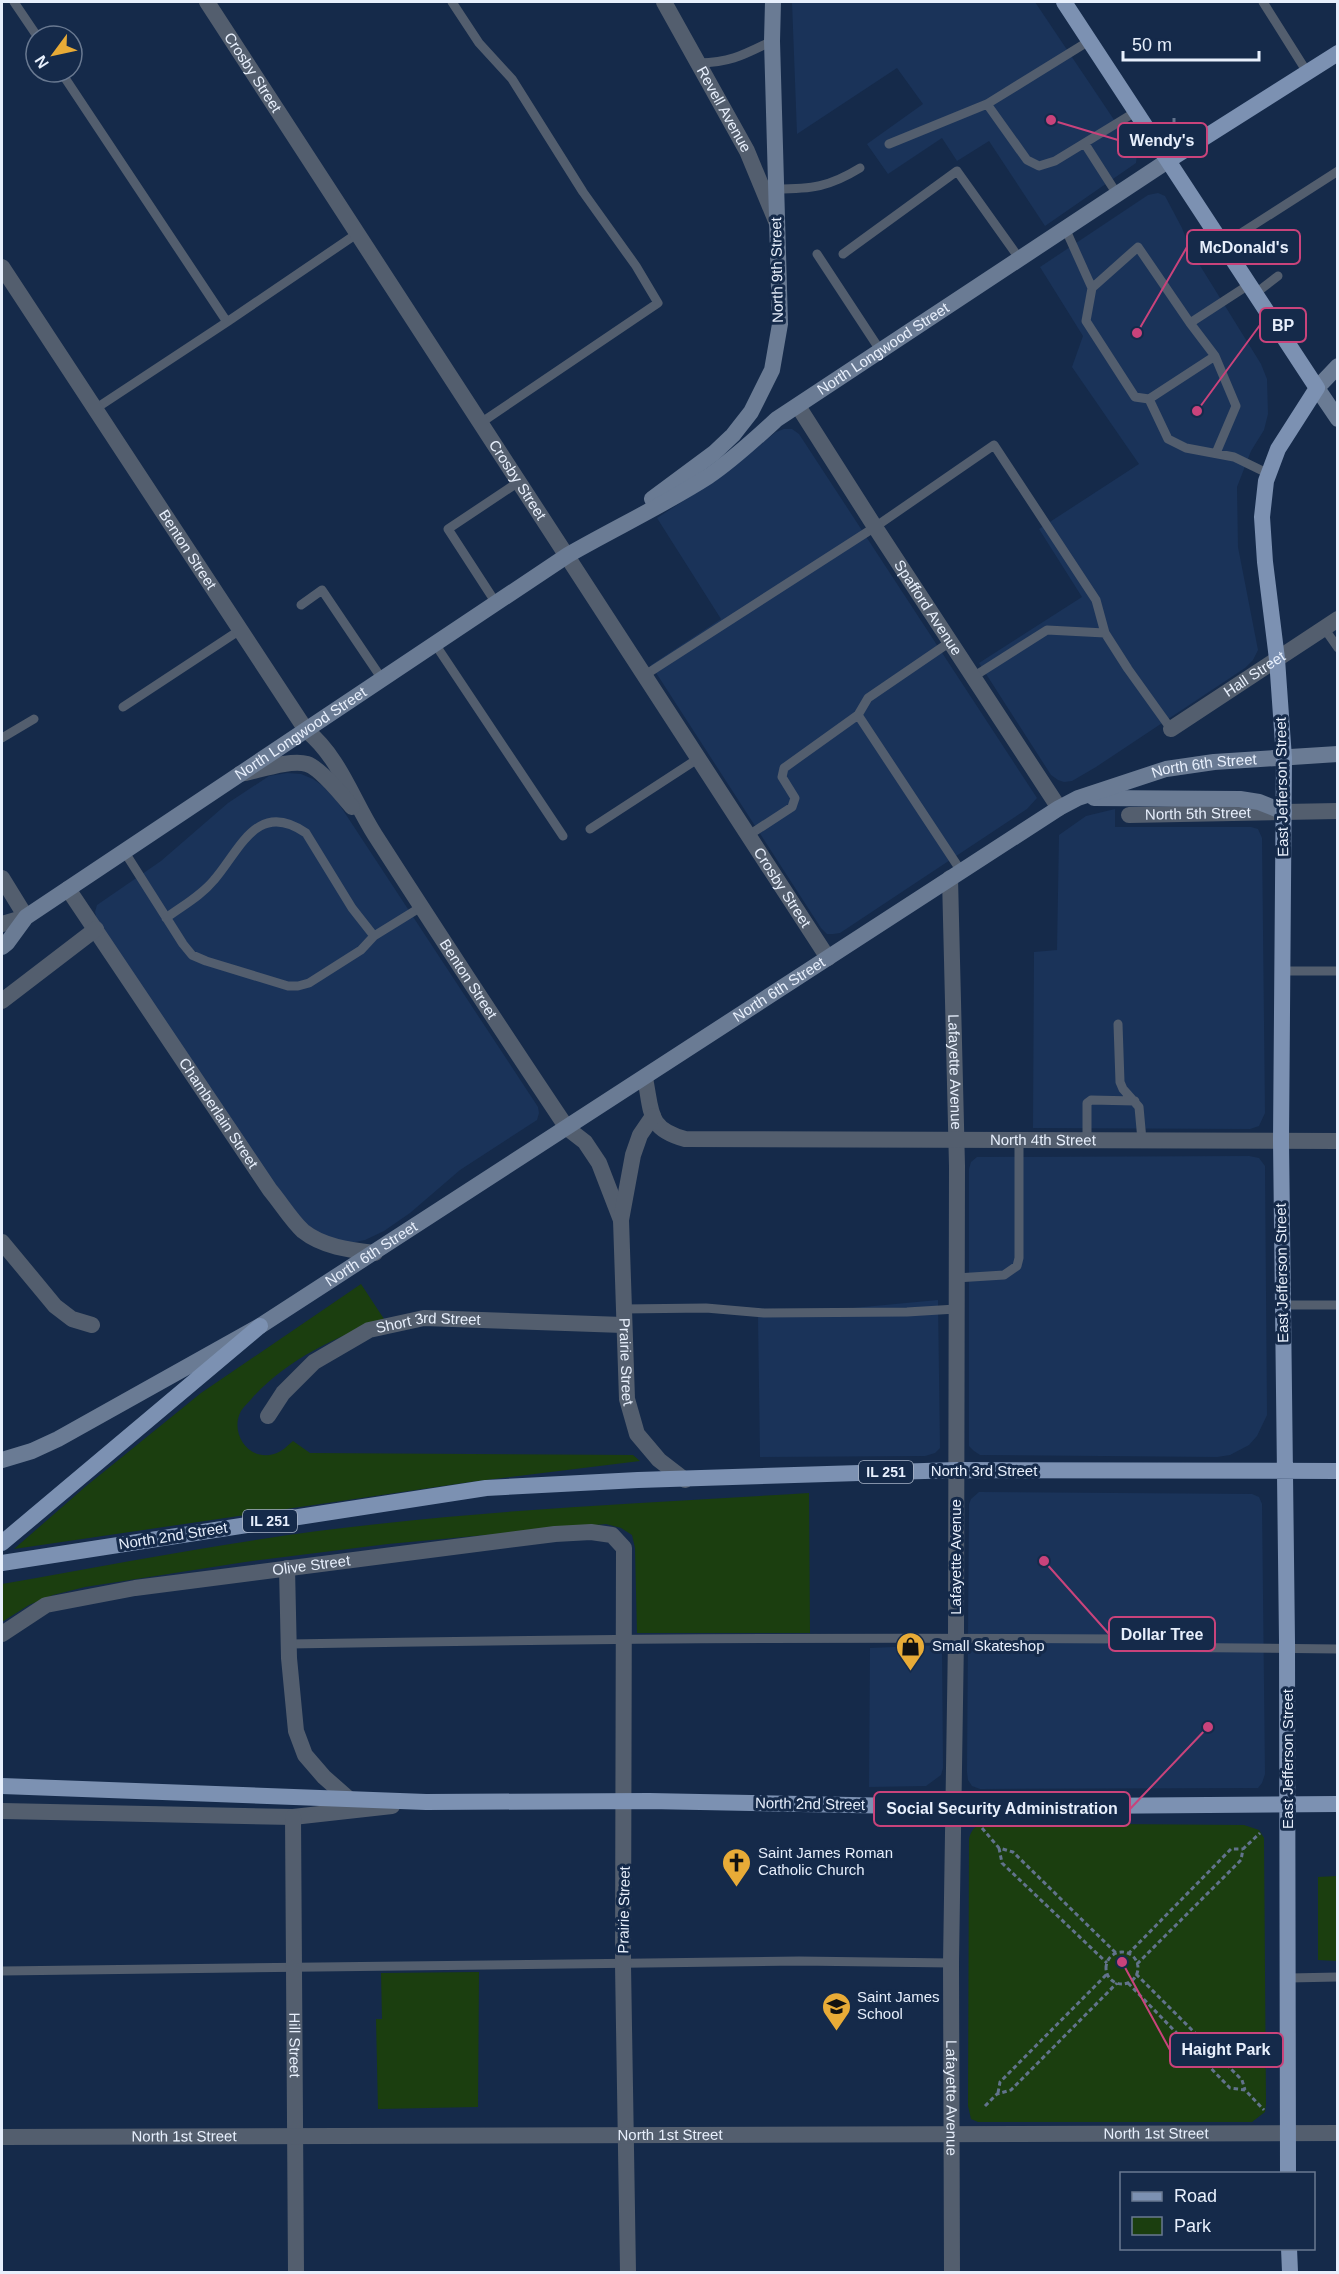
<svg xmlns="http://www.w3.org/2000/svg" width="1339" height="2274" viewBox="0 0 1339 2274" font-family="Helvetica,sans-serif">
<rect width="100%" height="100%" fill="#152a4a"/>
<path fill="#1a3359" d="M792,2H1035L1137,154L1136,163L1045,226L989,141L957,161L942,138L888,174L867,144L923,104L897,68L797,134Z
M1158,193L1165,196L1182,228L1191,251L1261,364L1267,379L1268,414L1264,430L1251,451L1237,487L1238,547L1258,650L1253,660L1245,668L1096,767L1072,781L1064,782L1058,780L1051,775L979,663L1082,597L1039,529L1139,464L1072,367L1083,336L1040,267L1148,195Z
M784,429H792L799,434L1037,798L1027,809L840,933L833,934H827L821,928L651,665L721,619L657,518L720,477L776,432Z
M287,773L301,774L313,779L323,786L337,801L538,1107L539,1113L537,1120L460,1170L410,1213L384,1231L365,1240L350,1243L332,1240L299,1221L97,920L95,912L97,905L161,861L228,803L269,776Z
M1115,809V827H1251L1258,829L1262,838L1265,1113L1259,1126L1250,1129L1033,1128L1034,952L1057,950L1059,835L1086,816Z
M1249,1156L1259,1158L1265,1166L1267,1415L1257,1436L1249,1445L1230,1455L1217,1457L980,1455L974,1451L969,1446V1169L971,1162L977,1157H984Z
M938,1300L940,1448L935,1453L925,1456L760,1457L758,1317Z
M979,1492L1252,1494L1259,1497L1262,1504L1265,1774L1262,1783L1258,1788L980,1789L972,1786L968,1780L967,1772L969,1504L971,1499Z
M942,1645L943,1768L941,1775L926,1786L869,1787L870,1648Z"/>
<path fill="#1b3e0f" d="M361,1284L384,1319C335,1338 289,1358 253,1397C250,1401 244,1406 241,1411C229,1433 249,1462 274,1454C282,1452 287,1446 293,1441L310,1453L633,1455L640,1461L470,1482L14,1549L85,1487L201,1393Z
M809,1493L810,1633H637L635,1548L632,1535L621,1528L606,1524L388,1544L245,1562L85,1587L53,1595L29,1605L2,1622V1584C127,1562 252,1537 378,1524C521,1508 665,1502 809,1493Z
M984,1823L1244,1825L1259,1830L1264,1838L1266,2104L1265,2112L1252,2122H978L971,2119L968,2106L969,1839C971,1830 975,1826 984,1823Z
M1337,1876V1961L1318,1960V1877Z
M479,1972L478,2107L378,2109L376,2019H382L381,1973Z"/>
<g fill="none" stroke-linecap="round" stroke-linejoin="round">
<path stroke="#62738c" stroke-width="3" stroke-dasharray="4.5 3" stroke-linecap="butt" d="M1174,118V124L1176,129
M982,1828L999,1848L1013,1852L1117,1954
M999,1848L1002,1863L1107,1963
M1106 1968a16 16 0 1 1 32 0a16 16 0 1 1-32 0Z
M1128,1954L1231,1849H1243
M1137,1964L1241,1860L1243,1849L1260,1833
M1136,1974L1242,2080L1245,2090
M1128,1983L1230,2088L1245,2090L1264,2110
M998,2093L1000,2082L1107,1974
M985,2106L997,2094L1011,2090L1117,1983"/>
<path stroke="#535e6e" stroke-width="9" d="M14,2L37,36
M452,2L479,43L512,79L583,192L636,266L658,303L482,422
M1263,2L1307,72
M699,63C732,62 743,55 772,41
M61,72L227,322L95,409
M987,104L1027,160L1039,166L1055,161L1137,111
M889,144L987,104L1089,41
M1085,144L1117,194
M776,189C812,189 829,187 860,168
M1065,228L1092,288L1086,321L1135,397L1149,399
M1224,244L1338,171
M817,254L880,350
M843,254L957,171L1019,258
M1250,284L1190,323L1215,356L1149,399L1168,439L1186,448L1234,457L1269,474
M1092,288L1138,247L1190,323
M1256,293L1278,276
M227,322L358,233
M1215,356L1236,406L1216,453
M496,603L448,529L520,481
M301,605L322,590L382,679
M1324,628L1338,648
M435,644L563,836
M645,675L875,527L994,445L1096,600L1105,633
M973,677L1047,630L1105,633L1128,669L1171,729
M123,707L240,630
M858,715L961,871
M2,738L34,719
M590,829L699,758
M749,835L792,807L795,798L782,777L784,768L858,715L868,698L950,642
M124,851L183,944L192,955L206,961L288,986H298L309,983L361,950L374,936L421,907
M166,918C182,906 201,896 214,880C240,850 257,799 306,833L352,908L374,936
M1282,971H1338
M1118,1024L1120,1082L1123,1089L1139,1107L1142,1140
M1087,1140V1103L1091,1100L1135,1101
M956,1278L1004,1275L1017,1266L1019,1258V1140
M1282,1305H1338
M623,1309L706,1308L764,1313L907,1312L956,1309
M289,1644C567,1639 846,1637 1124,1639L1132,1647L1338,1649
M2,1971L799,1961L951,1963
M1289,1978L1338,1977"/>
<g stroke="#535e6e" stroke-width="16">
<path id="s1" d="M207,2L828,958"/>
<path id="s2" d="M664,2L747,151L776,221"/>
<path id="s3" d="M2,267L306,730C340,758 352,799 375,835C438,933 502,1031 567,1128L585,1142L599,1163L621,1220"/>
<path id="s4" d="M798,406L875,527L1059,808"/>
<path id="s5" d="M1171,729L1338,619"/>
<path d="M240,774C257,771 290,759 307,764C320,768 343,796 352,807"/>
<path id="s6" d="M1129,815L1338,811"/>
<path d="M2,878L26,917"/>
<path id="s7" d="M950,878L957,1166L956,1638L951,1963L952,2272"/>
<path id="s8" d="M68,889L270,1190C281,1203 291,1220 303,1231C323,1247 350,1250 375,1253"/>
<path d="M2,1001L96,929"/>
<path id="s9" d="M645,1078C652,1112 647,1129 685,1139L1338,1141"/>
<path id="s10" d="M653,1116L640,1135L633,1155L621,1220L627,1399L637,1434L659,1460L685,1480"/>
<path d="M2,1242L55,1306L72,1319L92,1325"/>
<path id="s11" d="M268,1416L283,1393L314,1362L369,1330L424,1318L623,1325"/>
<path d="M287,1568L289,1658L296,1731L305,1755L324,1777L349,1799"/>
<path id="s12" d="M2,1634L46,1605L135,1588L555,1534L591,1532L612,1535L624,1548L623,1965L628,2272"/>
<path d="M2,1811L293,1817L392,1806"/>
<path id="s13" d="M293,1817L296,2272"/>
<path id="s14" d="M2,2137L1338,2133"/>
</g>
<path stroke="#535e6e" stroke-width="16" d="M2,924L26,917"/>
<g stroke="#6a7b94" stroke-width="16">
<path d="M1338,366L1317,388L1338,419"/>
<path d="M652,499L714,453L733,435L751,412L772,370L780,324L772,41L773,2"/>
<path d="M1094,798L1240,799L1259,802L1284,812"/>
<path id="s15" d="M2,947L7,943L26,917L568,555C615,528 664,505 709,476C734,459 755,439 777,419L1169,160"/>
<path id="s16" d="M2,1460L32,1451L58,1439L260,1326L1059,808L1078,798L1166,769L1214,762L1338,754"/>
</g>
<path stroke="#7c91b2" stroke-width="16" d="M1064,2L1317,388L1278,449L1266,481L1262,517L1265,562L1277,659L1284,758L1281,1141L1287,1641L1288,2174
M1169,160L1338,53
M2,1543L260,1326
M2,1563L486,1488L638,1480L957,1470L1338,1471
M2,1786L426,1802L649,1801L952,1807L1338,1804
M1289,2248L1290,2272"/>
</g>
<defs>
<symbol id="shop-pin" viewBox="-11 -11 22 30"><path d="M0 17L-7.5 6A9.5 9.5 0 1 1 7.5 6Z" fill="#e8ab37" stroke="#152a4a"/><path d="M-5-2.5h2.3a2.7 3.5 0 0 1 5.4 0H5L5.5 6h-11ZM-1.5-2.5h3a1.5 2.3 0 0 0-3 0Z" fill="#111"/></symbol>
<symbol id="church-pin" viewBox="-11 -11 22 30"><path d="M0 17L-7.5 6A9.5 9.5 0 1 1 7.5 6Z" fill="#e8ab37" stroke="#152a4a"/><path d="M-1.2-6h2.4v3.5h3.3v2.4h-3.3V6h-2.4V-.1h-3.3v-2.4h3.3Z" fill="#111"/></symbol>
<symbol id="school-pin" viewBox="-11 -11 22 30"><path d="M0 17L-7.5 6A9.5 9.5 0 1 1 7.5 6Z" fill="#e8ab37" stroke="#152a4a"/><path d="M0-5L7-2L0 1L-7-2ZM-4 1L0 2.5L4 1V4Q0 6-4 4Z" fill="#111"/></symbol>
</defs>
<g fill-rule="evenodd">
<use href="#shop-pin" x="894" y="1630" width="33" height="45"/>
<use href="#church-pin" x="720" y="1846" width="33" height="45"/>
<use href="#school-pin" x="820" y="1990" width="33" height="45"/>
</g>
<g text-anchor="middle" stroke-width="6" stroke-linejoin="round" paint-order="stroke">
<g fill="#152a4a" stroke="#a8b4c7" stroke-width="1.5">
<rect x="859" y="1461" width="54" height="22" rx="4.5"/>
<rect x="243" y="1510" width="54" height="22" rx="4.5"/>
</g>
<g font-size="14" font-weight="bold" fill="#e7effc">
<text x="886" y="1477">IL 251</text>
<text x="270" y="1526">IL 251</text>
</g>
<g font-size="15" fill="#e7effc" stroke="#152a4a">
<text dy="5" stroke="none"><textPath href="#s1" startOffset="84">Crosby Street</textPath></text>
<text dy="5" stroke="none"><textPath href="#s2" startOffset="123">Revell Avenue</textPath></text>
<text transform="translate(777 270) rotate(-91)" y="5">North 9th Street</text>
<text dy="5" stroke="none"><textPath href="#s15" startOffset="1068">North Longwood Street</textPath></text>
<text dy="5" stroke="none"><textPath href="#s1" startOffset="570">Crosby Street</textPath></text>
<text dy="5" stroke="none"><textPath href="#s3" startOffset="338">Benton Street</textPath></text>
<text dy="5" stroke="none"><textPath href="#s4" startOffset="240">Spafford Avenue</textPath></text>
<text dy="5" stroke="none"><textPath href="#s5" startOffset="100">Hall Street</textPath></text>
<text dy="5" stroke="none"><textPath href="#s15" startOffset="369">North Longwood Street</textPath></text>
<text dy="5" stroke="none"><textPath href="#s16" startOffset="1396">North 6th Street</textPath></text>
<text transform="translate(1282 787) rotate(-91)" y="5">East Jefferson Street</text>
<text dy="5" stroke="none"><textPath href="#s6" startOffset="69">North 5th Street</textPath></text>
<text dy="5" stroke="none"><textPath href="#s1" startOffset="1056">Crosby Street</textPath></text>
<text dy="5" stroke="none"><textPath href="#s3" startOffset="852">Benton Street</textPath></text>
<text dy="5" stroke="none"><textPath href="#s16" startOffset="910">North 6th Street</textPath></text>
<text dy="5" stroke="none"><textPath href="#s7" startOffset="194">Lafayette Avenue</textPath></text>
<text dy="5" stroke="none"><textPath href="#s8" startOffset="270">Chamberlain Street</textPath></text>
<text dy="5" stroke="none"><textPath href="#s9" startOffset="438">North 4th Street</textPath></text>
<text dy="5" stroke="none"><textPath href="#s16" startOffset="424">North 6th Street</textPath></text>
<text transform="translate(1282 1273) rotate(-91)" y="5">East Jefferson Street</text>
<text dy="5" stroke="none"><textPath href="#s11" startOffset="195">Short 3rd Street</textPath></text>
<text dy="5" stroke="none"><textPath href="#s10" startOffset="252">Prairie Street</textPath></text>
<text x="984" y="1476">North 3rd Street</text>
<text transform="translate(173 1536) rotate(-9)" y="5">North 2nd Street</text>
<text transform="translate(956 1557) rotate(-90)" y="5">Lafayette Avenue</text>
<text dy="5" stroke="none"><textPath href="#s12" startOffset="321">Olive Street</textPath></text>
<text transform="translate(1288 1759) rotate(-90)" y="5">East Jefferson Street</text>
<text transform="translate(810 1804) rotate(1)" y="5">North 2nd Street</text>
<text transform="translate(624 1910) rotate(-89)" y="5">Prairie Street</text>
<text dy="5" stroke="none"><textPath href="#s13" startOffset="228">Hill Street</textPath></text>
<text dy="5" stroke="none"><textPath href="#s7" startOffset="1220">Lafayette Avenue</textPath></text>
<text dy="5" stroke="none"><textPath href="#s14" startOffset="1154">North 1st Street</textPath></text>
<text dy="5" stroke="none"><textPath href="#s14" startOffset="668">North 1st Street</textPath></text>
<text dy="5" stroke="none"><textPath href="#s14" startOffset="182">North 1st Street</textPath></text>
</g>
<g font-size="15" fill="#e7effc" stroke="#152a4a" text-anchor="start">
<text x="932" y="1651">Small Skateshop</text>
<text x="758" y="1858">Saint James Roman<tspan x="758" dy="17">Catholic Church</tspan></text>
<text x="857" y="2002">Saint James<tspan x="857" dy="17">School</tspan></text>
</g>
</g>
<path fill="none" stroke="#c9437b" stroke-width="2" d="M1051 120L1118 140M1137 333L1187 247M1197 411L1260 325M1044 1561L1109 1634M1208 1727L1130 1809M1122 1962L1170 2050"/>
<g fill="#c9437b" stroke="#152a4a" stroke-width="2">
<circle cx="1051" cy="120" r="6"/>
<circle cx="1137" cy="333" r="6"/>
<circle cx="1197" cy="411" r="6"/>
<circle cx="1044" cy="1561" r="6"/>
<circle cx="1208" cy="1727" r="6"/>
<circle cx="1122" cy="1962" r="6"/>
</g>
<g fill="#152a4a" stroke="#c9437b" stroke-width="2">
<rect x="1118" y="123" width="89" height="34" rx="6"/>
<rect x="1187" y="230" width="113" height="34" rx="6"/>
<rect x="1260" y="308" width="46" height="34" rx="6"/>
<rect x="1109" y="1617" width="106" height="34" rx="6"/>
<rect x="874" y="1792" width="256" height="34" rx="6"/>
<rect x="1170" y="2033" width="113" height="34" rx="6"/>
</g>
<g font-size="16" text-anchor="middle" font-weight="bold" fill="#e7effc">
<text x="1162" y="146">Wendy's</text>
<text x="1244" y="253">McDonald's</text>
<text x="1283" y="331">BP</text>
<text x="1162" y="1640">Dollar Tree</text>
<text x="1002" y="1814">Social Security Administration</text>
<text x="1226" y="2055">Haight Park</text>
</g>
<rect width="1339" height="2274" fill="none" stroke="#e7effc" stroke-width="6"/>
<rect x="1120" y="2172" width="195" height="78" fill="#152a4a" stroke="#697991" stroke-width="1.5"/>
<rect x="1132" y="2192" width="30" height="9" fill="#7c91b2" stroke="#697991" stroke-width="1.5"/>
<text x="1174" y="2202" font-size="18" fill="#e7effc">Road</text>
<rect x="1132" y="2217" width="30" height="18" fill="#1b3e0f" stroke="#697991" stroke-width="1.5"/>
<text x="1174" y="2232" font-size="18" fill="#e7effc">Park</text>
<g transform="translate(54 54) rotate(237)"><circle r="28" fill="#152a4a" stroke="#697991" stroke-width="1.5"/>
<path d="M0-4.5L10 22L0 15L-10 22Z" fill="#e8ab37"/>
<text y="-9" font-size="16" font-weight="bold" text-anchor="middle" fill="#e7effc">N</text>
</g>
<path d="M1123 51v9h136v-9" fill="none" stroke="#e7effc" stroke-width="3"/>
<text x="1132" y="51" font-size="18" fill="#e7effc" stroke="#152a4a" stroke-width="4.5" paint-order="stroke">50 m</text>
</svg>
